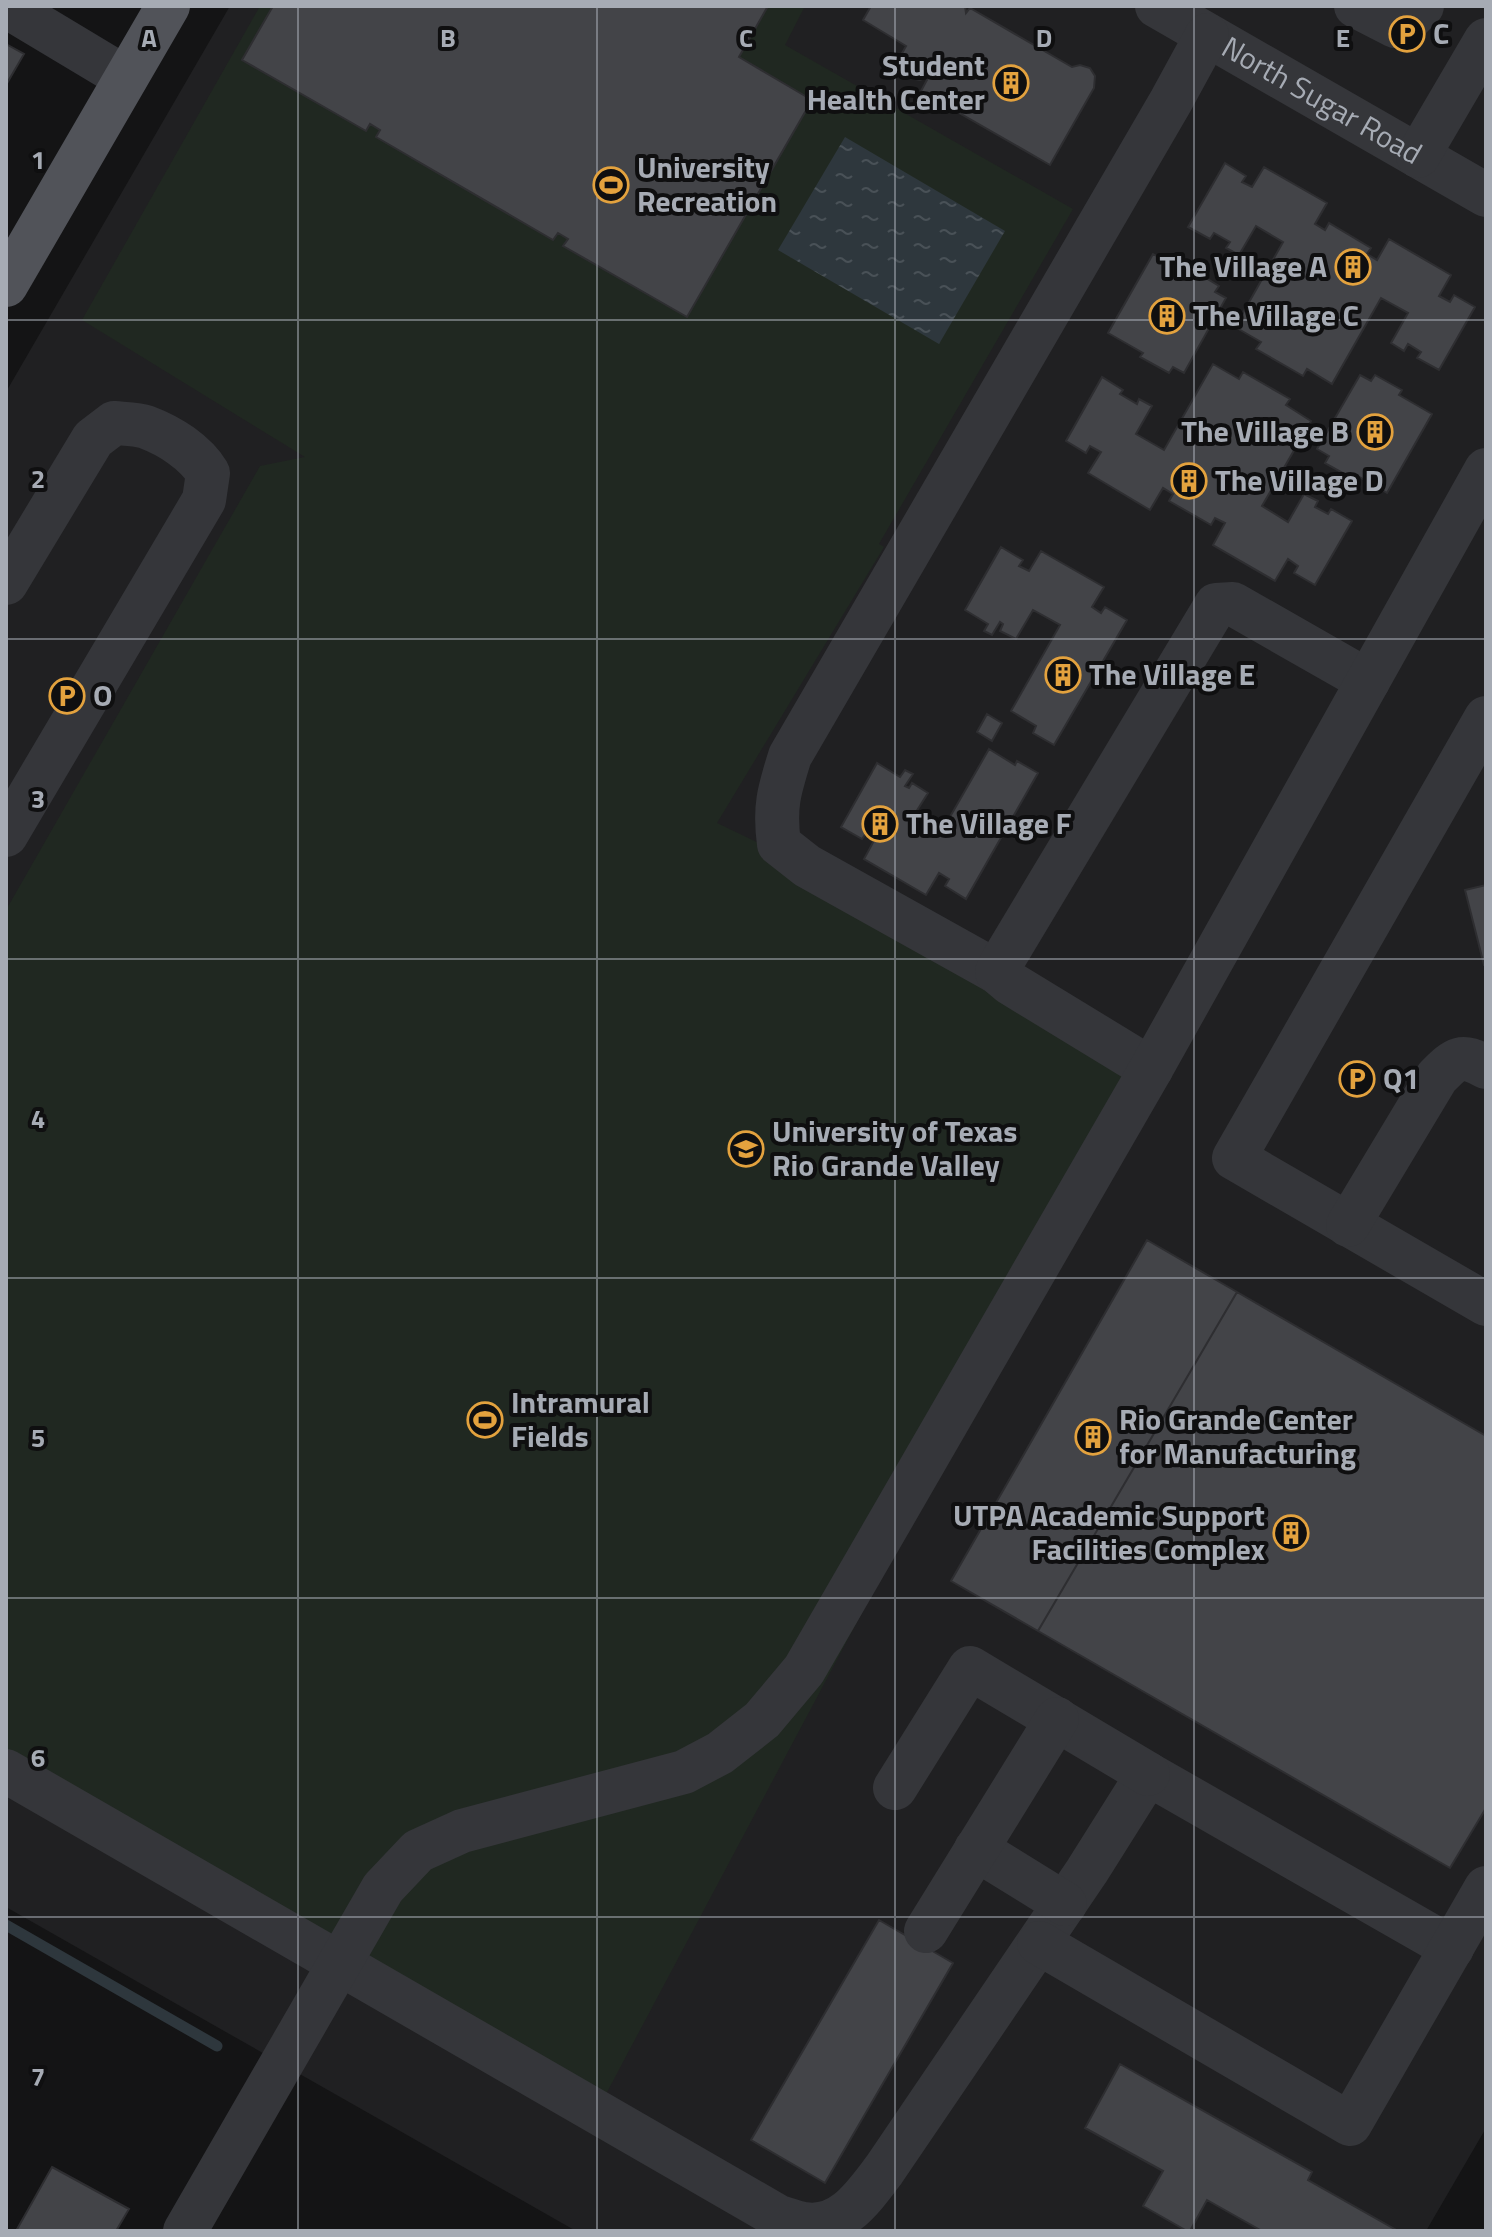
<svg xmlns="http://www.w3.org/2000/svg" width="1492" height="2237" viewBox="0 0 1492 2237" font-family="'Titillium Web',sans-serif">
<defs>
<pattern id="water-ripples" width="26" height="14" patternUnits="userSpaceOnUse" patternTransform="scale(2)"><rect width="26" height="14" fill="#2e373d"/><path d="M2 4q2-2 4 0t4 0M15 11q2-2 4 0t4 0" fill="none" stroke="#495157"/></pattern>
</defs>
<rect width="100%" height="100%" fill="#141415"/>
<path fill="#202022" d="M230,6H1486V2128L1426,2231H576L6,1907V392Z"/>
<path fill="#202821" d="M260,6H805L785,45L1073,209L879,544L884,547L717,823L807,866L1151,1069L597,2111L6,1771V910L260,466L305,457L82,320Z"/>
<path fill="url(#water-ripples)" d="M845,137L1005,231L939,344L778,250Z"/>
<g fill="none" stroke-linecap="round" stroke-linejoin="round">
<path stroke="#2e373d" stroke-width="11" d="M6,1925L217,2046"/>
</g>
<path fill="#434448" stroke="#2e2e31" stroke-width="2" d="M273,6H768L739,57L812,100L687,317L563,246L568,239L558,233L553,240L376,137L380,130L370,124L366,131L242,60Z
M871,6H965L966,13L970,8L1072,67L1080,65L1090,68L1095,76L1094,88L1050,165L921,91L929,76L920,80L910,78L902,71L899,63L898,65L896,64L906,46L863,20Z
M6,44L24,54L6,85Z
M1225,163L1246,176L1242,182L1252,187L1264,167L1327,203L1315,224L1325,230L1329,223L1371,248L1367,254L1377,260L1389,239L1451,275L1439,296L1450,302L1454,295L1475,307L1439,370L1417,358L1421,352L1408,344L1404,351L1391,343L1408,313L1381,298L1332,384L1307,369L1303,376L1256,349L1261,342L1235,327L1283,242L1256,226L1239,255L1226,248L1230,242L1214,233L1210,239L1188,227Z
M1153,254L1188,274L1191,269L1219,286L1215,292L1226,298L1184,373L1173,367L1169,373L1140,357L1143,353L1108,333Z
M1213,364L1239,379L1243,372L1290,399L1286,405L1311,421L1262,506L1288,522L1304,494L1318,501L1315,507L1328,514L1331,509L1352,521L1315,585L1294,573L1298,566L1288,559L1275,581L1213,545L1225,523L1215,518L1211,525L1169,501L1173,494L1163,488L1150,510L1088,473L1101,452L1090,446L1086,453L1066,441L1102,377L1123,390L1120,394L1137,404L1139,399L1152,406L1136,434L1164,450Z
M1360,375L1371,381L1375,375L1402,390L1399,395L1432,414L1387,493L1354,474L1352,478L1325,463L1329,456L1317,449Z
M1001,547L1023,560L1019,566L1029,571L1041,551L1104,587L1092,607L1101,613L1105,607L1127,620L1054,745L1033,733L1036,726L1011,711L1060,625L1033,610L1016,639L1000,631L1003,624L1000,622L992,635L984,631L988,624L965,610Z
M987,714L1002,723L992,741L977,732Z
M989,749L1015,765L1017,761L1038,773L966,899L945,886L949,879L939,873L926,895L864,859L876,837L867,832L862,839L841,827L877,763L900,777L905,770L913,774L905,786L909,788L912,783L928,793L911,820L939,836Z
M1486,885V965H1484L1465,890Z
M1147,1240L1237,1292L1038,1631L951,1581Z
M1237,1292L1486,1436V1808L1450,1868L1038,1631Z
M879,1920L953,1963L825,2183L751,2140Z
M1120,2064L1312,2172L1308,2180L1398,2231H1262L1207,2200L1190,2231H1187L1143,2206L1163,2171L1085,2128Z
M52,2167L129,2209L116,2231H16Z"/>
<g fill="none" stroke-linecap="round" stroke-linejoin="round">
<g stroke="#35363a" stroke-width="44">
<path d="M6,6L126,78"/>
<path id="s1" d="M1157,6L1486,195"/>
<path d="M1356,6L1395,26L1410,18L1422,6"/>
<path d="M1418,156L1486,40"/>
<path d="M6,583L93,439L114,423C125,424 137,424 146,427C170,436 195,452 208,473L204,500L6,835"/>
<path d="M1486,718L1234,1158L1486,1304"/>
<path d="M997,972L807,866L779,844C774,807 779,791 790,756L1171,101L1207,35"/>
<path d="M1151,1069L1010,983L997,972L1003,960L1216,605L1233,604L1368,681"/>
<path d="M1348,1225L1437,1077C1456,1058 1461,1053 1486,1067"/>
<path d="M6,1771L779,2217C787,2219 796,2223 804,2224C842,2230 864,2196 884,2170L1087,1871L1148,1774L1452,1948"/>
<path d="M895,1788L970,1668L1148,1774"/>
<path d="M976,1849L1065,1904"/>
<path d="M926,1931L1057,1719"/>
<path d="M1039,1943L1350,2124L1486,1888"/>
<path d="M185,2231L383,1888L418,1851L462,1831L684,1772L720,1753L762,1720L804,1670L1151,1069L1486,470"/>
</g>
<path stroke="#515359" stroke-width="44" d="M6,285L168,6"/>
</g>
<path fill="none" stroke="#a6abb4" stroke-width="2" stroke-opacity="0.55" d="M298,6V2231M597,6V2231M895,6V2231M1194,6V2231M6,320H1486M6,639H1486M6,959H1486M6,1278H1486M6,1598H1486M6,1917H1486"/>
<defs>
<symbol id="parking-ring" viewBox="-11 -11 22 22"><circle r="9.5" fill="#0f0f10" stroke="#e3a23e" stroke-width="1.5"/><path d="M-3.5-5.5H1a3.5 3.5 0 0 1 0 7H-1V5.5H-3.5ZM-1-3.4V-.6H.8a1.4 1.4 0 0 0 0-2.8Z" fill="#e3a23e"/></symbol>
<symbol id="building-ring" viewBox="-11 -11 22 22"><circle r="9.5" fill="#0f0f10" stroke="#e3a23e" stroke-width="1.5"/><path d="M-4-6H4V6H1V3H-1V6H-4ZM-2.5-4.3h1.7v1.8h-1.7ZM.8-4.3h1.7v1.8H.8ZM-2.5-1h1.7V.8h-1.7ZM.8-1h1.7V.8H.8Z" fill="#e3a23e"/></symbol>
<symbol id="stadium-ring" viewBox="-11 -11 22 22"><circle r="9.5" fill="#0f0f10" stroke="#e3a23e" stroke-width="1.5"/><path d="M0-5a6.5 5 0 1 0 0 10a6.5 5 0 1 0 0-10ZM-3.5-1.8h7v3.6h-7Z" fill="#e3a23e"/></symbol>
<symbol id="university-ring" viewBox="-11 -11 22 22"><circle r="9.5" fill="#0f0f10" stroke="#e3a23e" stroke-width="1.5"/><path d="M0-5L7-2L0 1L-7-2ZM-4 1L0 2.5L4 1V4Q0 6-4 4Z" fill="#e3a23e"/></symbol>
</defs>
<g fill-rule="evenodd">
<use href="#parking-ring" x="1387" y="14" width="40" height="40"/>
<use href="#building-ring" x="991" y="63" width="40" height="40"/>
<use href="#stadium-ring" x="591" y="165" width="40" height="40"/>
<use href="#building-ring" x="1333" y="247" width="40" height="40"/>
<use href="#building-ring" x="1147" y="296" width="40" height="40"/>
<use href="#building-ring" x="1355" y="412" width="40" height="40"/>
<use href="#building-ring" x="1169" y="461" width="40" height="40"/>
<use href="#building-ring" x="1043" y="655" width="40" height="40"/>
<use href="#parking-ring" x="47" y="676" width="40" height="40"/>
<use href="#building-ring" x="860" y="804" width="40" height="40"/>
<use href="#parking-ring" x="1337" y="1059" width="40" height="40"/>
<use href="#university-ring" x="726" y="1129" width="40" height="40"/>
<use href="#stadium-ring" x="465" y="1400" width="40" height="40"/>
<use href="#building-ring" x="1073" y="1417" width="40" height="40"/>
<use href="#building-ring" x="1271" y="1513" width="40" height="40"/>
</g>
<g text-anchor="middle" stroke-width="8" stroke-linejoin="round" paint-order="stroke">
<g font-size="30" font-weight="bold" fill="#a6abb4" stroke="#0f0f10" text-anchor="start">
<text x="1433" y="44">C</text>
<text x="985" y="76" text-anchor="end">Student<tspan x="985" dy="34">Health Center</tspan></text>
<text x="637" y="178">University<tspan x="637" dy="34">Recreation</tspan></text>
<text x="1327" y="277" text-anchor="end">The Village A</text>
<text x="1193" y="326">The Village C</text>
<text x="1349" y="442" text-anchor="end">The Village B</text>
<text x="1215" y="491">The Village D</text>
<text x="1089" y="685">The Village E</text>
<text x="93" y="706">O</text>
<text x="906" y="834">The Village F</text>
<text x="1383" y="1089">Q1</text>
<text x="772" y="1142">University of Texas<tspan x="772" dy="34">Rio Grande Valley</tspan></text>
<text x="511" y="1413">Intramural<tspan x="511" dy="34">Fields</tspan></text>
<text x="1119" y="1430">Rio Grande Center<tspan x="1119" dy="34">for Manufacturing</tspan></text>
<text x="1265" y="1526" text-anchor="end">UTPA Academic Support<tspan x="1265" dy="34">Facilities Complex</tspan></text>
</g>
<g font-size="30" fill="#a6abb4" stroke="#0f0f10">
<text dy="10" stroke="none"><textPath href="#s1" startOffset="190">North Sugar Road</textPath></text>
</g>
</g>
<g font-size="26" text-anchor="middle" font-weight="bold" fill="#a6abb4" stroke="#0f0f10" stroke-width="8" stroke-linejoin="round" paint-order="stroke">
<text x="149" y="47">A</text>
<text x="448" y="47">B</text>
<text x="746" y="47">C</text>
<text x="1044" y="47">D</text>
<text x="1343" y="47">E</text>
<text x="38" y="169">1</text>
<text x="38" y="488">2</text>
<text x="38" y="808">3</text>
<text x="38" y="1128">4</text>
<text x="38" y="1447">5</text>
<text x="38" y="1767">6</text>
<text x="38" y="2086">7</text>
</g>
<rect width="1492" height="2237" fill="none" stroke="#a6abb4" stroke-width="16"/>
</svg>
